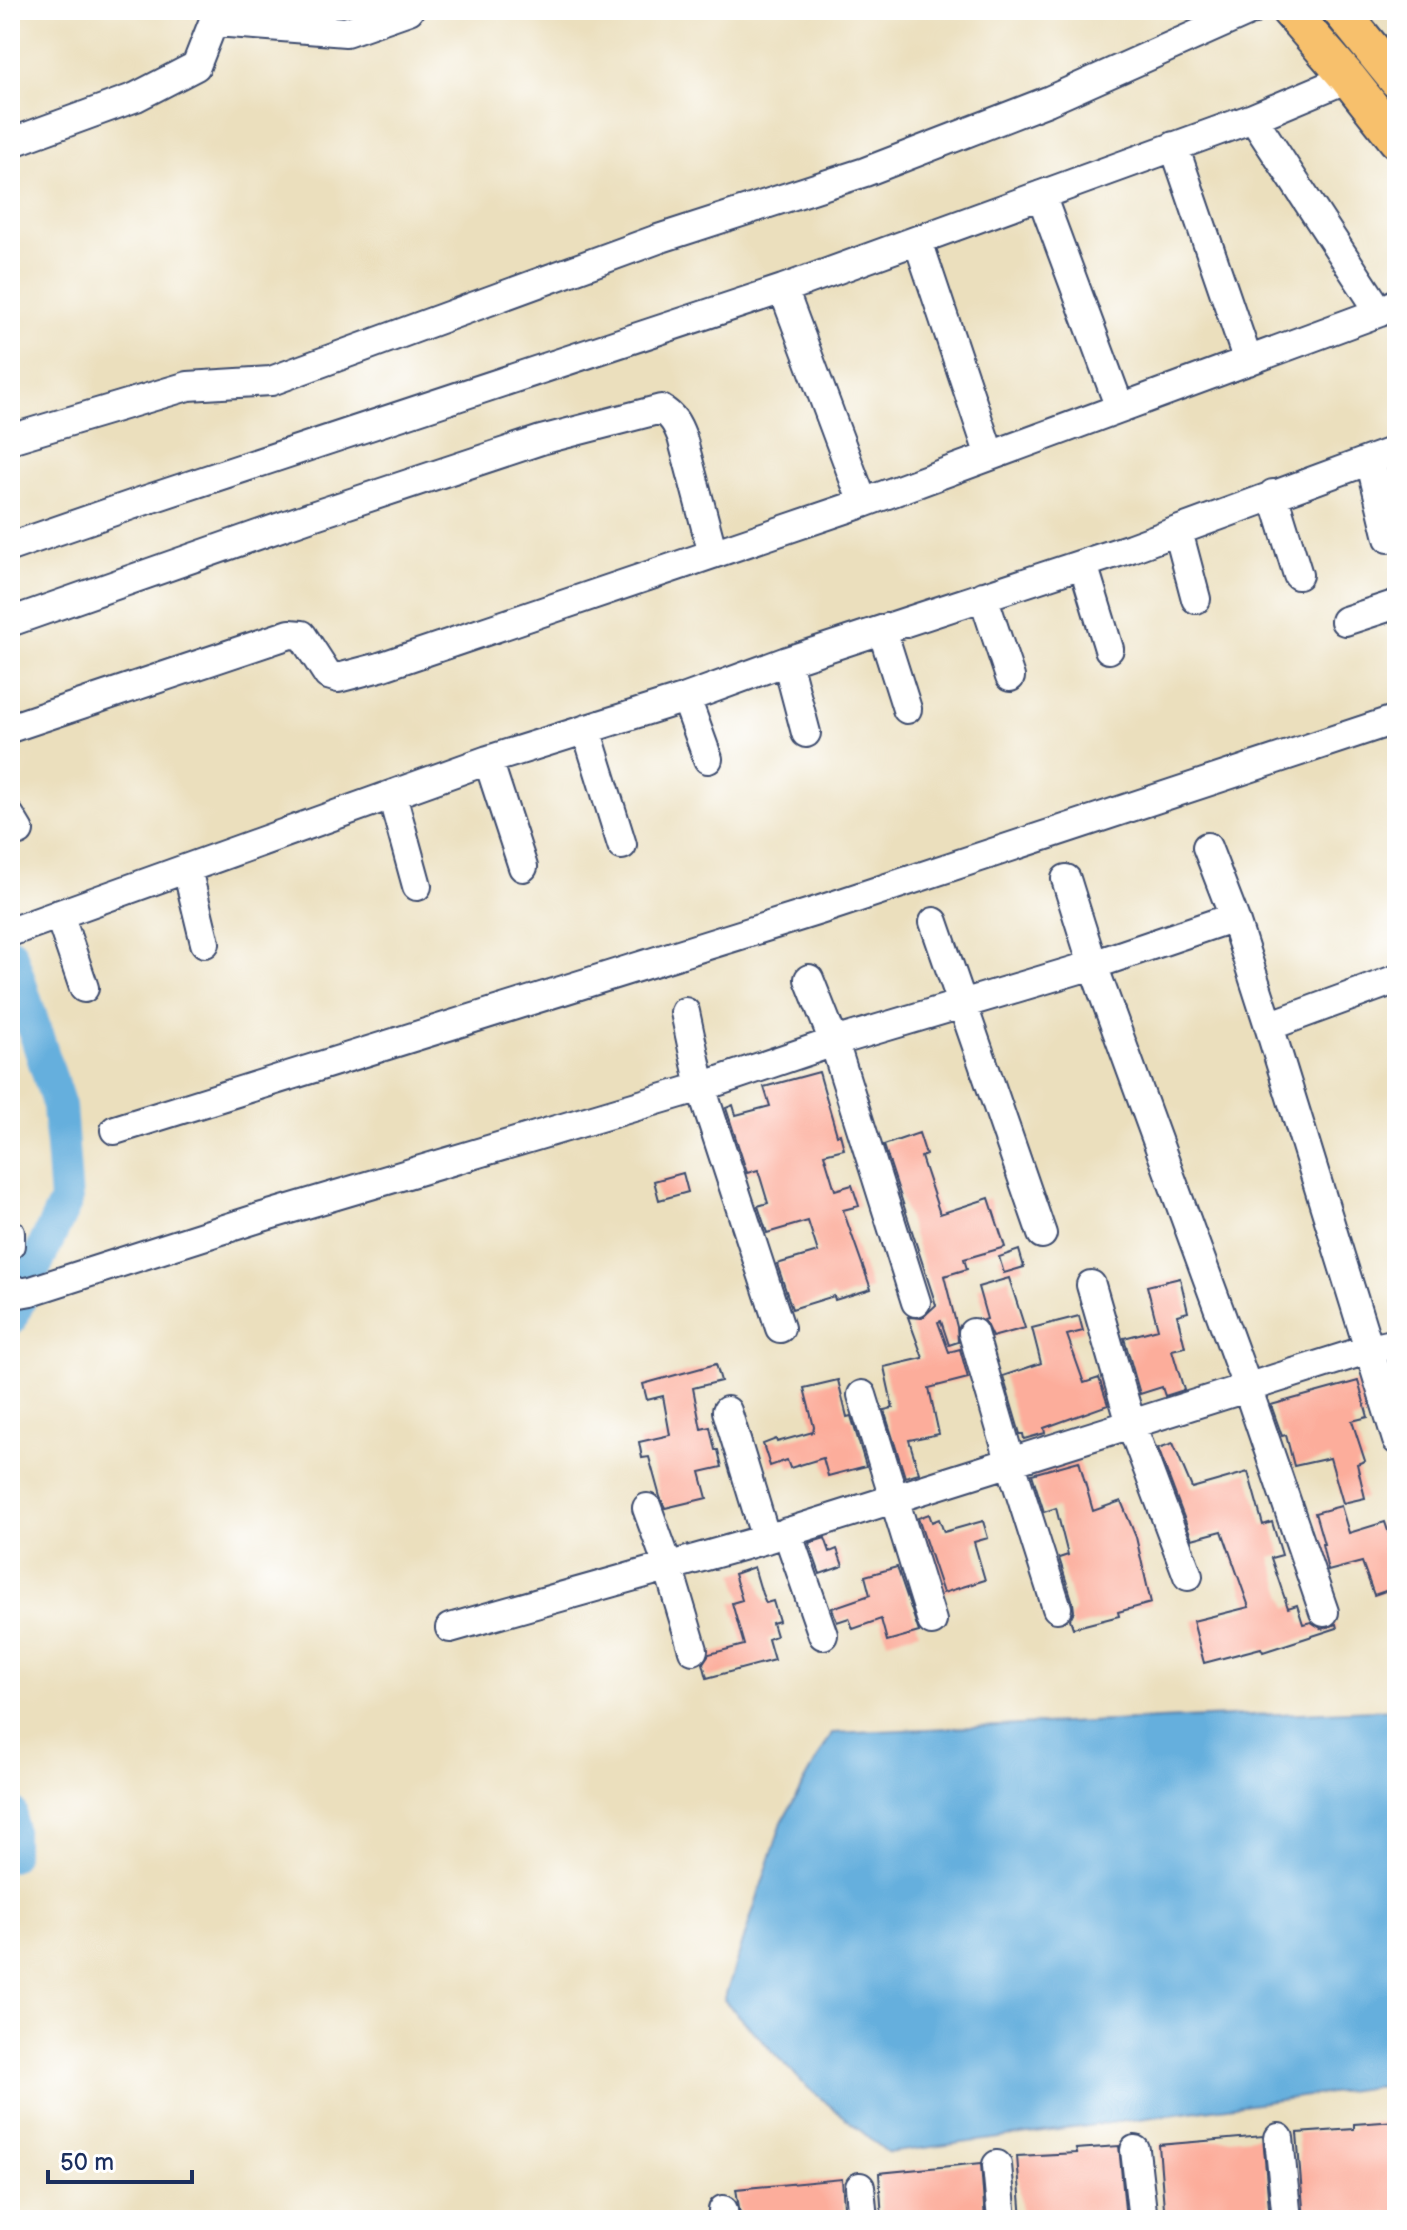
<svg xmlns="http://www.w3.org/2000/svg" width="1407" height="2230" viewBox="0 0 1407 2230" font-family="'Balsamiq Sans',sans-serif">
<rect width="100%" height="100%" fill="#fff"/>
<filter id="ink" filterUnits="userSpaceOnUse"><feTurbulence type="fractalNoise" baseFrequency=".0125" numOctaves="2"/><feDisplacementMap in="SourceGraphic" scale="16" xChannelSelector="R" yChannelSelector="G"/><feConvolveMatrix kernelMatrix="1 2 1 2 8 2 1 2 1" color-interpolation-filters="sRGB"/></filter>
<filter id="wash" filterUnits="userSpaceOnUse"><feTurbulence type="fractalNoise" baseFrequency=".006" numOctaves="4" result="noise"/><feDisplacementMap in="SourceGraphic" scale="32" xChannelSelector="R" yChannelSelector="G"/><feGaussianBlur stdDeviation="1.8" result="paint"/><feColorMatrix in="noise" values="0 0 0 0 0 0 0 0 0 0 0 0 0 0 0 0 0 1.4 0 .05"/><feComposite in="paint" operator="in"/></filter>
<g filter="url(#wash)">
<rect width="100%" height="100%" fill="#ebdfbd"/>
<path fill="#65afdd" stroke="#406f9e" stroke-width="2" d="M1397,1709V2084L888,2153L806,2086L724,2000L782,1822L832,1733Z"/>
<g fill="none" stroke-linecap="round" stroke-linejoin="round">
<path stroke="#65afdd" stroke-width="34" d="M10,953L59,1106L66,1201L10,1319
M10,1812V1855"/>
</g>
<g id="blocks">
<path fill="#fcad9b" d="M819,1072L837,1135L840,1134L844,1149L824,1154L835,1190L852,1185L859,1206L843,1210L871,1289L835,1300L834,1296L792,1309L777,1264L818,1252L808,1221L767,1233L758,1206L768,1203L758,1170L747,1173L726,1108L733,1105L736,1115L770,1106L764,1087Z
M919,1133L926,1155L921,1157L940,1214L989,1198L1005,1247L964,1259L967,1269L944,1276L957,1327L958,1342L949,1345L941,1321L938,1322L949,1352L960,1349L968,1378L929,1388L939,1434L909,1440L919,1473L905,1477L884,1410L893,1408L884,1367L923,1358L908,1317L922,1318L936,1305L884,1145Z
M683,1173L688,1192L659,1200L654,1181Z
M1019,1250L1024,1267L1004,1273L999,1257Z
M1009,1278L1025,1328L992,1337L984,1320L987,1319L978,1287Z
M1180,1278L1188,1312L1177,1315L1185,1347L1172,1350L1184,1390L1165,1396L1162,1387L1140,1394L1124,1338L1158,1329L1147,1286Z
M1079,1316L1083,1331L1067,1335L1084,1383L1099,1378L1108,1405L1044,1428L1045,1433L1024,1439L1023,1434H1020L1003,1376L1041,1363L1032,1328Z
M716,1364L721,1381L693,1388L701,1429L710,1427L715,1450H718L722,1467L700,1472L707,1498L665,1508L660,1497L649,1457L642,1458L639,1442L670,1435L663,1396L647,1400L643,1384Z
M838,1380L847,1417L851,1416L866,1466L828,1476L823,1458L790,1468L787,1460L770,1466L763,1444L776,1439L777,1442L813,1432L814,1427L804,1388Z
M1358,1381L1368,1417L1352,1421L1365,1461L1357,1464L1365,1498L1343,1503L1330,1458L1294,1466L1286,1435L1282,1436L1271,1405Z
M1173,1443L1192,1488L1248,1472L1263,1525L1272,1522L1282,1555L1271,1558L1288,1608L1297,1605L1303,1624L1311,1622L1322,1629L1336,1624L1337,1628L1263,1652L1261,1648L1204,1663L1193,1621L1249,1607L1222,1531L1192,1539L1158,1448Z
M1079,1461L1093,1511L1121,1501L1136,1537L1151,1603L1118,1612L1119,1616L1073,1628L1070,1619L1074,1611L1073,1603L1059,1558L1068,1555L1056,1508L1044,1512L1032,1474Z
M1341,1506L1349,1533L1385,1522L1394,1549L1388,1551L1397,1577V1587L1374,1595L1362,1562L1328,1571L1322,1544H1324L1315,1513Z
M929,1514L932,1522L939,1519L944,1532L983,1521L988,1538L974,1542L985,1580L943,1593L918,1518Z
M825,1538L830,1552L837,1549L843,1566L820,1574L809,1543Z
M754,1567L762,1594L766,1603L773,1601L779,1621L772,1623L776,1636L768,1639L774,1660L707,1678L703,1663L709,1654L744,1645L732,1603L742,1600L734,1574Z
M897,1567L919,1632L887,1641L881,1619L853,1629L849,1618L837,1622L832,1608L870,1595L865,1576Z
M1397,2121V2213L1351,2216V2220H1304L1297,2133L1354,2129V2124Z
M1263,2136L1270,2220H1165L1159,2145Z
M1119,2146L1126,2220H1022L1017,2156L1077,2153L1076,2149Z
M981,2163L985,2220H882L879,2173Z
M842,2179L845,2220H741L736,2189Z"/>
</g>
</g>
<g filter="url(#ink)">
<use href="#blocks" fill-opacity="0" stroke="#3a496c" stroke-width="2"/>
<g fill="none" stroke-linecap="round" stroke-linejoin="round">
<defs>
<path id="minor" d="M215,22L346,32L409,10
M1253,118L1380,312
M10,143L136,97L196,66L218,10
M1174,146L1248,361
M1041,195L1120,408
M918,241L990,456
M783,289L863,503
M10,439L188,386L271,381L658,239L865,172L1048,101L1252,10
M1370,460L1389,538
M1273,494L1298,575
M1178,531L1196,599
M10,547L143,501L783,289L1253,118L1348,78
M1083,564L1109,649
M983,596L1010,677
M1345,621L1397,604
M10,622L309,517L541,440L661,409C673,416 677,424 682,437L713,554
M882,630L907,709
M787,661L806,733
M686,698L708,759
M10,728L290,634L302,635L328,675L338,678L380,667L863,503L1380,312L1397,303
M586,729L622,845
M488,760L523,867
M392,795L417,886
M10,816L19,831
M1207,847L1234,917L1269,1026L1397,1440
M187,869L205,943
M1066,879L1093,965L1244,1378L1324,1612
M59,914L84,988
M934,922L1042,1234
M10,932L488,760L686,698L787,661L1131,548L1397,450
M809,979L834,1042L916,1302
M685,1012L701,1087L780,1328
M1269,1026L1397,979
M115,1130L820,910L1397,719
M10,1233V1245
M1091,1285L1131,1424L1188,1576
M10,1287L20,1293L31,1291L259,1218L701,1087L834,1042L1093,965L1234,917
M973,1333L1011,1464L1057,1608
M862,1395L932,1621
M727,1411L766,1539
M647,1508L668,1566L693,1650
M787,1532L823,1635
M450,1628L766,1539L1370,1349L1397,1343
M1279,2138L1287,2220
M1135,2150L1143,2220
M997,2165L1002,2220
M860,2187L863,2220
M723,2210L724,2220"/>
<path id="major" d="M1289,10L1348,78L1397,140
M1340,10L1397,80"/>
</defs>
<use href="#minor" stroke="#3a496c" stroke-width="32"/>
<use href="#major" stroke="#3a496c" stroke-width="40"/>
<use href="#minor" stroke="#fff" stroke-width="28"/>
<use href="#major" stroke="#f7c06c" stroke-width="36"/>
</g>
</g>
<rect width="1407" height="2230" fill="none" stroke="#fff" stroke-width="40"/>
<path d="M48 2170v12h144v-12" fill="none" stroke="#1b2f5e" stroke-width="4"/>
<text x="60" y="2170" font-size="24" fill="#1b2f5e" stroke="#ffffff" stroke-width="6" paint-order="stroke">50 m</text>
</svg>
